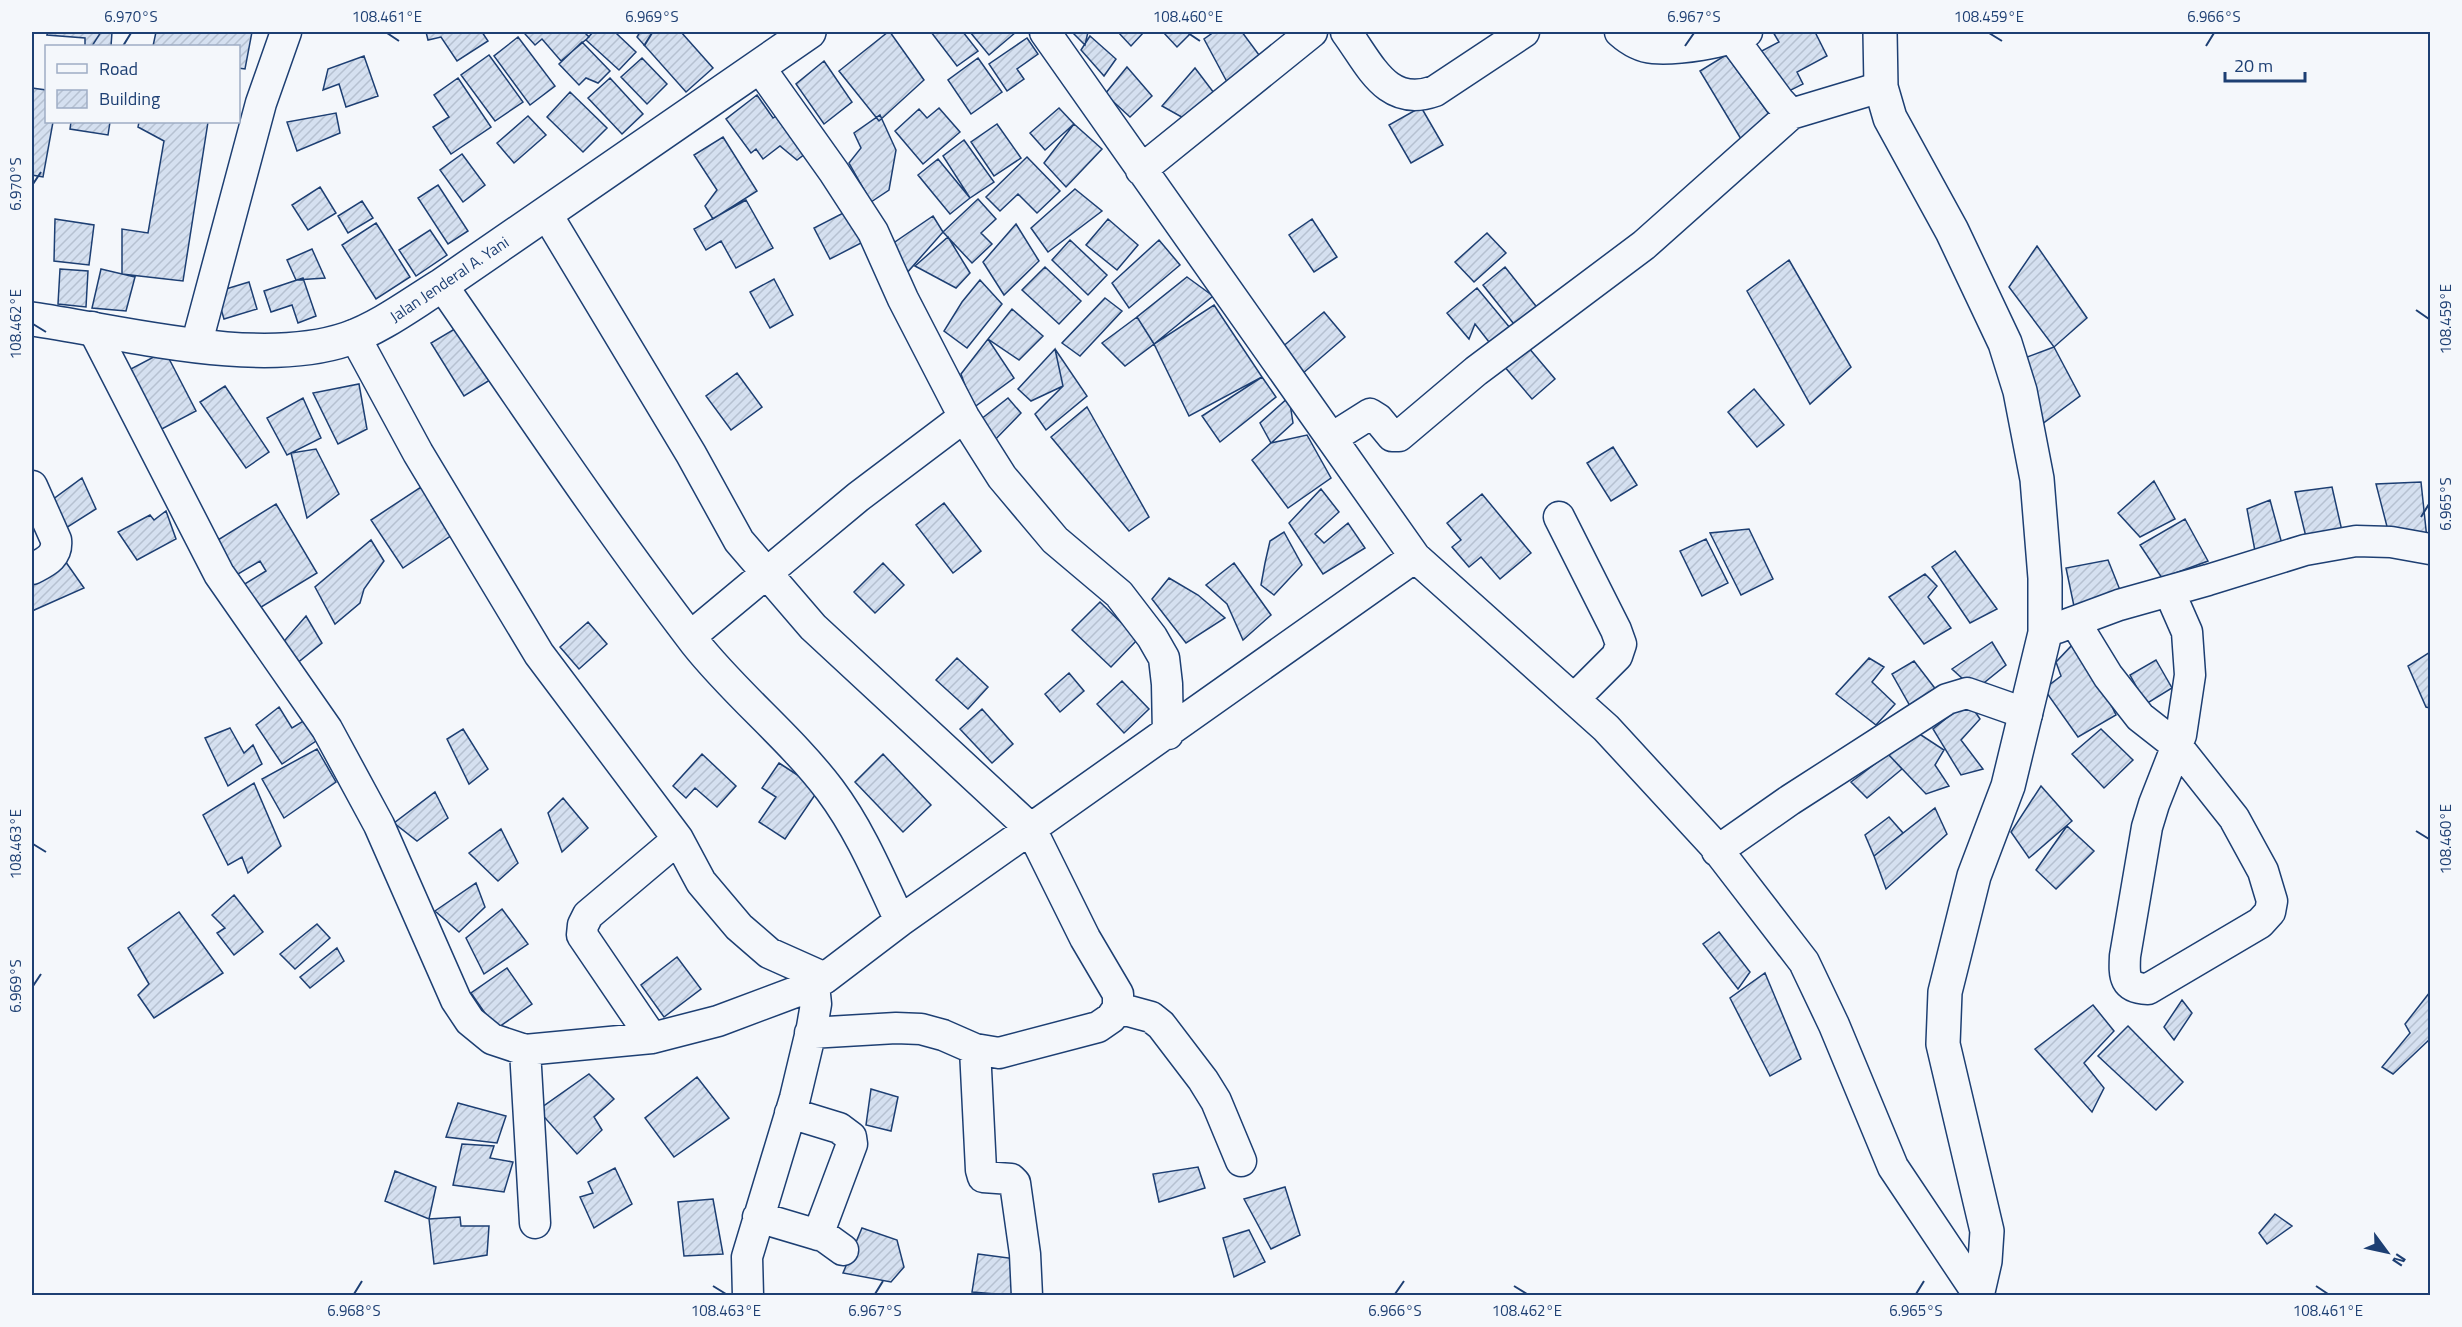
<svg xmlns="http://www.w3.org/2000/svg" width="2462" height="1327" viewBox="0 0 2462 1327" font-family="'Titillium Web',sans-serif">
<defs>
<pattern id="building-hatch" width="6" height="6" patternUnits="userSpaceOnUse" patternTransform="scale(1.5)"><rect width="6" height="6" fill="#d5e0f0"/><path d="M-1 1l2-2M0 6l6-6M5 7l2-2" fill="none" stroke="#b6c1d1"/></pattern>
</defs>
<rect width="100%" height="100%" fill="#f4f7fb"/>
<path fill="url(#building-hatch)" stroke="#1d3f73" stroke-width="1.5" d="M47,32H101L92,46H85V38L47,35Z
M48,32H112L111,46H85V38L47,35Z
M156,32H252L245,69L238,68V46H153Z
M426,32H482L488,41L457,61L441,37L428,40Z
M528,32H584L589,37L561,61L542,39L535,45L525,34Z
M593,32H619L617,34L636,52L619,70L586,40Z
M640,32H681L713,68L686,92L637,37Z
M888,32H890L924,80L879,121L839,71Z
M931,32H963L978,51L957,66Z
M970,32H1016L989,55Z
M1072,32H1088L1085,45Z
M1118,32H1144L1131,46Z
M1163,32H1192L1177,47Z
M1214,32H1242L1262,59L1234,95L1204,39Z
M1773,32H1815L1827,56L1797,72L1803,84L1775,98L1754,55L1779,42Z
M1090,36L1116,59L1104,76L1081,50Z
M518,37L555,86L530,105L494,56Z
M1027,38L1038,54L1017,69L1024,79L1007,91L989,64Z
M582,42L610,71L598,83L586,78L579,85L559,64Z
M489,55L523,102L495,121L461,75Z
M1726,55L1774,121L1747,149L1700,71Z
M364,56L378,96L346,107L339,84L323,90L328,69Z
M642,58L667,84L647,104L621,77Z
M978,58L1002,92L971,114L948,80Z
M824,61L852,102L824,124L796,84Z
M1127,67L1152,96L1130,117L1105,94Z
M1195,68L1214,93L1187,120L1162,106Z
M458,78L491,127L451,154L433,127L449,117L434,95Z
M610,78L643,114L622,134L588,98Z
M32,88L46,90V122H53L43,177L32,175Z
M570,92L607,128L583,152L547,117Z
M757,95L773,118L782,112L810,150L797,160L780,146L763,159L756,149L751,153L726,119Z
M1421,107L1443,145L1411,163L1389,125Z
M939,108L960,132L923,164L895,131L919,109L927,118Z
M1059,108L1074,124L1045,150L1030,133Z
M336,113L340,133L297,151L287,122Z
M880,115L896,150L889,190L871,202L849,163L861,148L854,133Z
M528,116L546,135L514,163L497,143Z
M71,122H110L108,135L70,129Z
M139,122H208L183,281L122,274V229L148,233L164,141L138,127Z
M997,124L1021,158L994,176L971,142Z
M1074,124L1102,149L1066,187L1044,163Z
M723,137L757,191L713,219L705,206L717,190L694,155Z
M964,140L994,182L970,198L943,156Z
M462,154L485,185L463,202L440,170Z
M1027,157L1060,191L1037,213L1018,194L1000,211L986,197Z
M938,159L970,198L950,214L918,175Z
M438,185L468,231L448,244L418,198Z
M320,187L336,213L308,230L292,205Z
M1075,189L1102,211L1048,252L1031,228Z
M978,199L996,219L981,233L992,244L972,263L943,232Z
M746,200L773,248L736,268L721,241L706,250L694,229Z
M362,201L373,218L348,233L338,216Z
M851,209L867,240L830,259L814,228Z
M933,216L943,232L905,275L892,244Z
M55,219L94,225L89,265L54,261Z
M1108,219L1138,245L1117,270L1086,245Z
M1312,219L1337,257L1314,272L1289,235Z
M376,223L410,277L376,299L342,245Z
M1016,224L1039,261L1004,295L983,262Z
M430,230L447,255L416,276L399,250Z
M1487,233L1506,253L1474,282L1455,262Z
M948,237L970,273L956,288L915,266Z
M1070,240L1107,275L1088,295L1052,260Z
M1159,240L1180,265L1129,308L1112,283Z
M2037,246L2087,318L2054,347L2009,287Z
M312,249L325,278L296,280L287,260Z
M1789,260L1851,367L1810,404L1747,291Z
M1045,267L1081,301L1059,324L1022,290Z
M1505,267L1543,315L1521,333L1483,285Z
M60,269L88,271L86,307L58,304Z
M101,269L135,277L126,311L92,308Z
M1187,277L1213,296L1154,344L1137,317Z
M303,278L316,316L298,323L292,305L271,312L264,291Z
M774,279L793,315L770,328L750,292Z
M980,280L1002,304L967,348L944,331L962,302Z
M249,282L257,309L224,319L216,292Z
M1477,288L1511,329L1496,351L1475,324L1469,339L1447,313Z
M1105,298L1122,311L1080,356L1062,343Z
M1214,305L1262,377L1189,416L1154,344Z
M1012,309L1043,336L1019,360L988,339Z
M1324,312L1345,337L1302,374L1281,348Z
M1137,317L1154,344L1125,366L1102,343Z
M458,327L490,380L464,396L431,343Z
M988,339L1014,378L973,408L961,374Z
M1528,347L1555,379L1532,399L1504,366Z
M2054,347L2080,396L2038,427L2011,363Z
M1055,349L1087,396L1046,430L1035,414L1063,386Z
M1055,349L1063,386L1031,401L1018,389Z
M165,351L196,411L158,431L127,371Z
M737,373L762,407L731,430L706,396Z
M1262,377L1276,397L1220,442L1202,416Z
M359,384L367,429L338,444L313,393Z
M225,386L269,452L246,468L200,402Z
M1754,389L1784,425L1757,447L1728,412Z
M1289,397L1293,423L1271,443L1260,423Z
M303,398L321,438L287,455L267,418Z
M1008,398L1021,413L990,445L980,420Z
M1087,407L1149,517L1129,531L1051,437Z
M1307,435L1331,478L1288,508L1252,460L1271,443Z
M1613,447L1637,485L1611,501L1587,463Z
M316,449L339,494L307,518L291,453Z
M82,478L96,509L66,528L52,500Z
M2154,481L2175,519L2140,537L2118,513Z
M2421,482L2427,539L2391,542L2376,484Z
M421,487L452,535L403,568L371,520Z
M2332,487L2342,531L2307,541L2295,492Z
M1321,489L1339,512L1315,534L1324,543L1348,523L1365,548L1323,574L1289,523Z
M1482,494L1531,553L1500,579L1481,557L1469,567L1452,547L1461,540L1447,523Z
M2270,500L2282,544L2255,551L2247,509Z
M944,503L981,551L953,573L916,525Z
M276,504L317,573L258,609L243,585L266,571L260,561L233,577L213,543Z
M166,511L176,539L137,560L118,532L150,515L154,520Z
M2185,519L2208,561L2162,578L2140,545Z
M1749,529L1773,579L1741,595L1710,533Z
M1284,532L1302,565L1274,595L1261,585L1265,563L1270,541Z
M1706,539L1728,583L1702,596L1680,551Z
M371,540L384,561L364,589L360,603L335,624L315,587Z
M1955,551L1997,609L1970,623L1932,567Z
M63,558L84,588L32,611V577Z
M2108,560L2120,590L2075,611L2066,568Z
M883,563L904,585L875,613L854,592Z
M1234,563L1271,615L1243,640L1227,604L1206,585Z
M1925,574L1937,586L1928,597L1951,628L1924,644L1889,597Z
M1169,578L1198,595L1225,618L1186,643L1152,599Z
M1100,602L1138,639L1111,667L1072,630Z
M306,616L322,643L291,668L279,647Z
M588,622L607,644L579,669L560,647Z
M1992,642L2006,665L1975,690L1952,669Z
M2073,644L2098,678L2116,715L2078,737L2044,689L2061,676L2056,662Z
M2430,652V708L2426,707L2408,666Z
M957,658L988,687L968,709L936,680Z
M1869,658L1884,667L1872,682L1895,704L1876,725L1836,694Z
M2156,660L2172,688L2146,704L2130,675Z
M1914,661L1937,691L1914,713L1892,674Z
M1069,673L1084,691L1060,712L1045,694Z
M1122,681L1149,709L1124,733L1097,704Z
M1968,701L1980,719L1961,740L1983,769L1961,775L1933,729Z
M279,707L292,728L305,720L316,741L282,764L256,725Z
M982,709L1013,744L992,763L960,729Z
M230,728L244,753L253,745L262,764L228,786L205,738Z
M463,729L488,769L469,784L447,739Z
M2101,729L2133,760L2104,788L2072,754Z
M1918,733L1944,750L1935,765L1949,786L1926,794L1888,754Z
M317,749L336,782L284,818L262,779Z
M702,754L736,786L717,807L695,788L686,798L673,786Z
M883,754L931,805L903,832L855,782Z
M1888,754L1902,769L1867,798L1851,782Z
M779,763L819,789L785,839L759,822L776,797L762,788Z
M254,783L281,846L248,873L242,857L228,865L203,815Z
M2041,786L2072,821L2029,858L2011,832Z
M435,792L448,818L417,841L394,823Z
M563,798L588,828L562,852L548,813Z
M1935,808L1947,834L1886,889L1874,856Z
M1889,817L1903,833L1874,856L1865,835Z
M2067,826L2094,851L2056,889L2036,870Z
M501,829L518,863L498,881L469,853Z
M476,883L485,907L459,932L435,911Z
M234,895L263,932L234,955L217,933L225,928L212,915Z
M502,909L528,944L484,974L466,938Z
M179,912L223,973L154,1018L138,995L149,984L128,948Z
M317,924L330,938L295,969L280,954Z
M1719,932L1750,972L1738,989L1703,944Z
M337,948L344,961L310,988L300,977Z
M677,957L701,989L664,1017L641,985Z
M507,968L532,1004L496,1029L471,993Z
M1765,973L1801,1059L1770,1076L1730,998Z
M2430,992V1039L2393,1074L2382,1067L2410,1033L2405,1024Z
M2182,1000L2192,1013L2174,1040L2164,1027Z
M2093,1005L2114,1031L2084,1063L2104,1088L2092,1112L2035,1049Z
M2128,1026L2183,1082L2156,1110L2098,1056Z
M589,1074L614,1099L594,1117L602,1130L577,1154L538,1110Z
M697,1077L729,1118L674,1157L645,1118Z
M871,1089L898,1097L891,1131L866,1125Z
M458,1103L506,1116L497,1143L446,1137Z
M462,1144L494,1146L490,1158L513,1162L504,1192L453,1185Z
M1198,1167L1205,1188L1159,1202L1153,1174Z
M615,1168L632,1204L594,1228L580,1197L593,1193L588,1182Z
M395,1171L436,1187L429,1219L385,1201Z
M1285,1187L1300,1235L1271,1249L1244,1199Z
M713,1199L723,1254L684,1256L678,1202Z
M2275,1214L2292,1226L2267,1244L2259,1233Z
M460,1217L461,1226H489L487,1255L434,1264L429,1219Z
M862,1228L897,1240L904,1267L891,1282L843,1273Z
M1249,1230L1265,1262L1234,1277L1223,1238Z
M978,1254L1023,1260L1022,1296L972,1292Z"/>
<g fill="none" stroke-linecap="round" stroke-linejoin="round">
<defs>
<path id="minor" d="M1346,32C1371,66 1387,108 1435,91L1524,32
M1620,32C1629,40 1640,47 1653,48C1677,50 1726,43 1747,32
M1732,37L1779,101L1791,114L1881,87
M760,68L834,172L873,232L903,299L964,417L1002,477L1055,540L1119,594L1152,637L1164,658L1167,684L1168,734
M1141,170L1312,32
M546,213L691,454L739,541L813,627L1031,829L1085,938L1118,994V1008L1111,1018L1098,1027L999,1053L975,1049L943,1035L921,1029L896,1028L810,1033
M442,285C525,405 606,527 695,643C736,695 790,737 830,790C860,830 879,876 900,921
M92,327L219,574L327,729L379,825L456,1000L470,1021L492,1039L525,1050L652,1038L718,1021L814,985L825,978L900,921L1415,557L1045,32
M354,335L418,453L539,654L678,839L588,915L583,925L582,935L652,1038
M196,346L261,103L286,32
M1332,438L1370,414L1378,419L1392,436H1399L1476,371L1644,245L1791,114
M32,486L56,540C58,557 45,562 32,569
M1559,517L1616,630L1621,644L1617,656L1574,699
M1415,557L1606,728L1713,844L1804,962L1834,1025L1893,1167L1978,1294
M2075,622L2108,676L2140,717L2177,746L2234,818L2263,871L2272,901L2270,912L2260,923L2148,989C2124,988 2124,977 2125,956L2147,827L2154,804L2181,735L2190,675L2187,632L2169,591
M2057,628L2119,605L2208,580L2305,550L2356,541L2391,542L2430,549
M691,636L858,497L964,417
M678,839L701,882L739,927L769,953L825,978
M1717,851L1790,800L1947,699L1967,693L2027,714
M1118,1008L1151,1017L1161,1025L1203,1080L1216,1101L1241,1161
M975,1049L981,1170L983,1177L1011,1179L1015,1183L1025,1254L1027,1296
M525,1050L535,1223
M790,1113L839,1128L851,1137L852,1144L818,1235
M758,1217L825,1237L843,1250
M748,1296L747,1257L795,1098L812,1027L816,1004L814,985"/>
<path id="major" d="M32,319C123,332 258,369 347,339C381,327 411,304 442,285L809,32"/>
<path id="highway" d="M1880,32L1881,87L1890,118L1952,231L2005,343L2020,391L2037,479L2045,578V633L2008,786L1974,876L1945,992L1943,1044L1987,1231L1985,1261L1977,1296"/>
</defs>
<use href="#minor" stroke="#1d3f73" stroke-width="33"/>
<use href="#major" stroke="#1d3f73" stroke-width="36"/>
<use href="#highway" stroke="#1d3f73" stroke-width="36"/>
<use href="#minor" stroke="#f4f7fb" stroke-width="30"/>
<use href="#major" stroke="#f4f7fb" stroke-width="33"/>
<use href="#highway" stroke="#f4f7fb" stroke-width="33"/>
</g>
<path fill="none" stroke="#1d3f73" stroke-width="2" d="M387,33L399,41M1188,33L1200,41M1989,33L2002,41M123,46L131,33M644,46L652,33M1685,46L1694,33M2206,46L2214,33M33,184L41,172M2416,310L2429,319M33,324L46,332M2421,517L2429,504M2416,831L2429,839M33,844L46,852M33,986L41,974M713,1286L726,1294M1514,1286L1527,1294M2316,1286L2328,1294M354,1294L362,1281M875,1294L883,1281M1395,1294L1404,1281M1916,1294L1924,1281"/>
<g text-anchor="middle" stroke-width="4.5" stroke-linejoin="round" paint-order="stroke">
<g font-size="16" fill="#1d3f73" stroke="#f4f7fb">
<text transform="translate(449 279) rotate(-34)" y="6">Jalan Jenderal A. Yani</text>
</g>
</g>
<rect width="2462" height="1327" fill="none" stroke="#f4f7fb" stroke-width="66"/>
<rect x="45" y="45" width="195" height="78" fill="#f4f7fb" stroke="#9eadc5" stroke-width="1.5"/>
<rect x="57" y="64" width="30" height="9" fill="#f4f7fb" stroke="#9eadc5" stroke-width="1.5"/>
<text x="99" y="75" font-size="18" fill="#1d3f73">Road</text>
<rect x="57" y="90" width="30" height="18" fill="url(#building-hatch)" stroke="#9eadc5" stroke-width="1.5"/>
<text x="99" y="105" font-size="18" fill="#1d3f73">Building</text>
<g transform="translate(2387 1252) rotate(123)" stroke="#f4f7fb" stroke-width="4.5" paint-order="stroke">
<path d="M0-4.5L10 22L0 15L-10 22Z" fill="#1d3f73"/>
<text y="-9" font-size="16" font-weight="bold" text-anchor="middle" fill="#1d3f73">N</text>
</g>
<path d="M2225 72v9h80v-9" fill="none" stroke="#1d3f73" stroke-width="3"/>
<text x="2234" y="72" font-size="18" fill="#1d3f73" stroke="#f4f7fb" stroke-width="4.5" paint-order="stroke">20 m</text>
<rect x="33" y="33" width="2396" height="1261" fill="none" stroke="#1d3f73" stroke-width="2"/>
<g font-size="15" text-anchor="middle" fill="#1d3f73">
<text x="131" y="22">6.970°S</text>
<text x="387" y="22">108.461°E</text>
<text x="652" y="22">6.969°S</text>
<text x="1188" y="22">108.460°E</text>
<text x="1694" y="22">6.967°S</text>
<text x="1989" y="22">108.459°E</text>
<text x="2214" y="22">6.966°S</text>
<text transform="translate(16 184) rotate(-90)" y="5">6.970°S</text>
<text transform="translate(2446 319) rotate(-90)" y="5">108.459°E</text>
<text transform="translate(16 324) rotate(-90)" y="5">108.462°E</text>
<text transform="translate(2446 504) rotate(-90)" y="5">6.965°S</text>
<text transform="translate(2446 839) rotate(-90)" y="5">108.460°E</text>
<text transform="translate(16 844) rotate(-90)" y="5">108.463°E</text>
<text transform="translate(16 986) rotate(-90)" y="5">6.969°S</text>
<text x="354" y="1316">6.968°S</text>
<text x="726" y="1316">108.463°E</text>
<text x="875" y="1316">6.967°S</text>
<text x="1395" y="1316">6.966°S</text>
<text x="1527" y="1316">108.462°E</text>
<text x="1916" y="1316">6.965°S</text>
<text x="2328" y="1316">108.461°E</text>
</g>
</svg>
